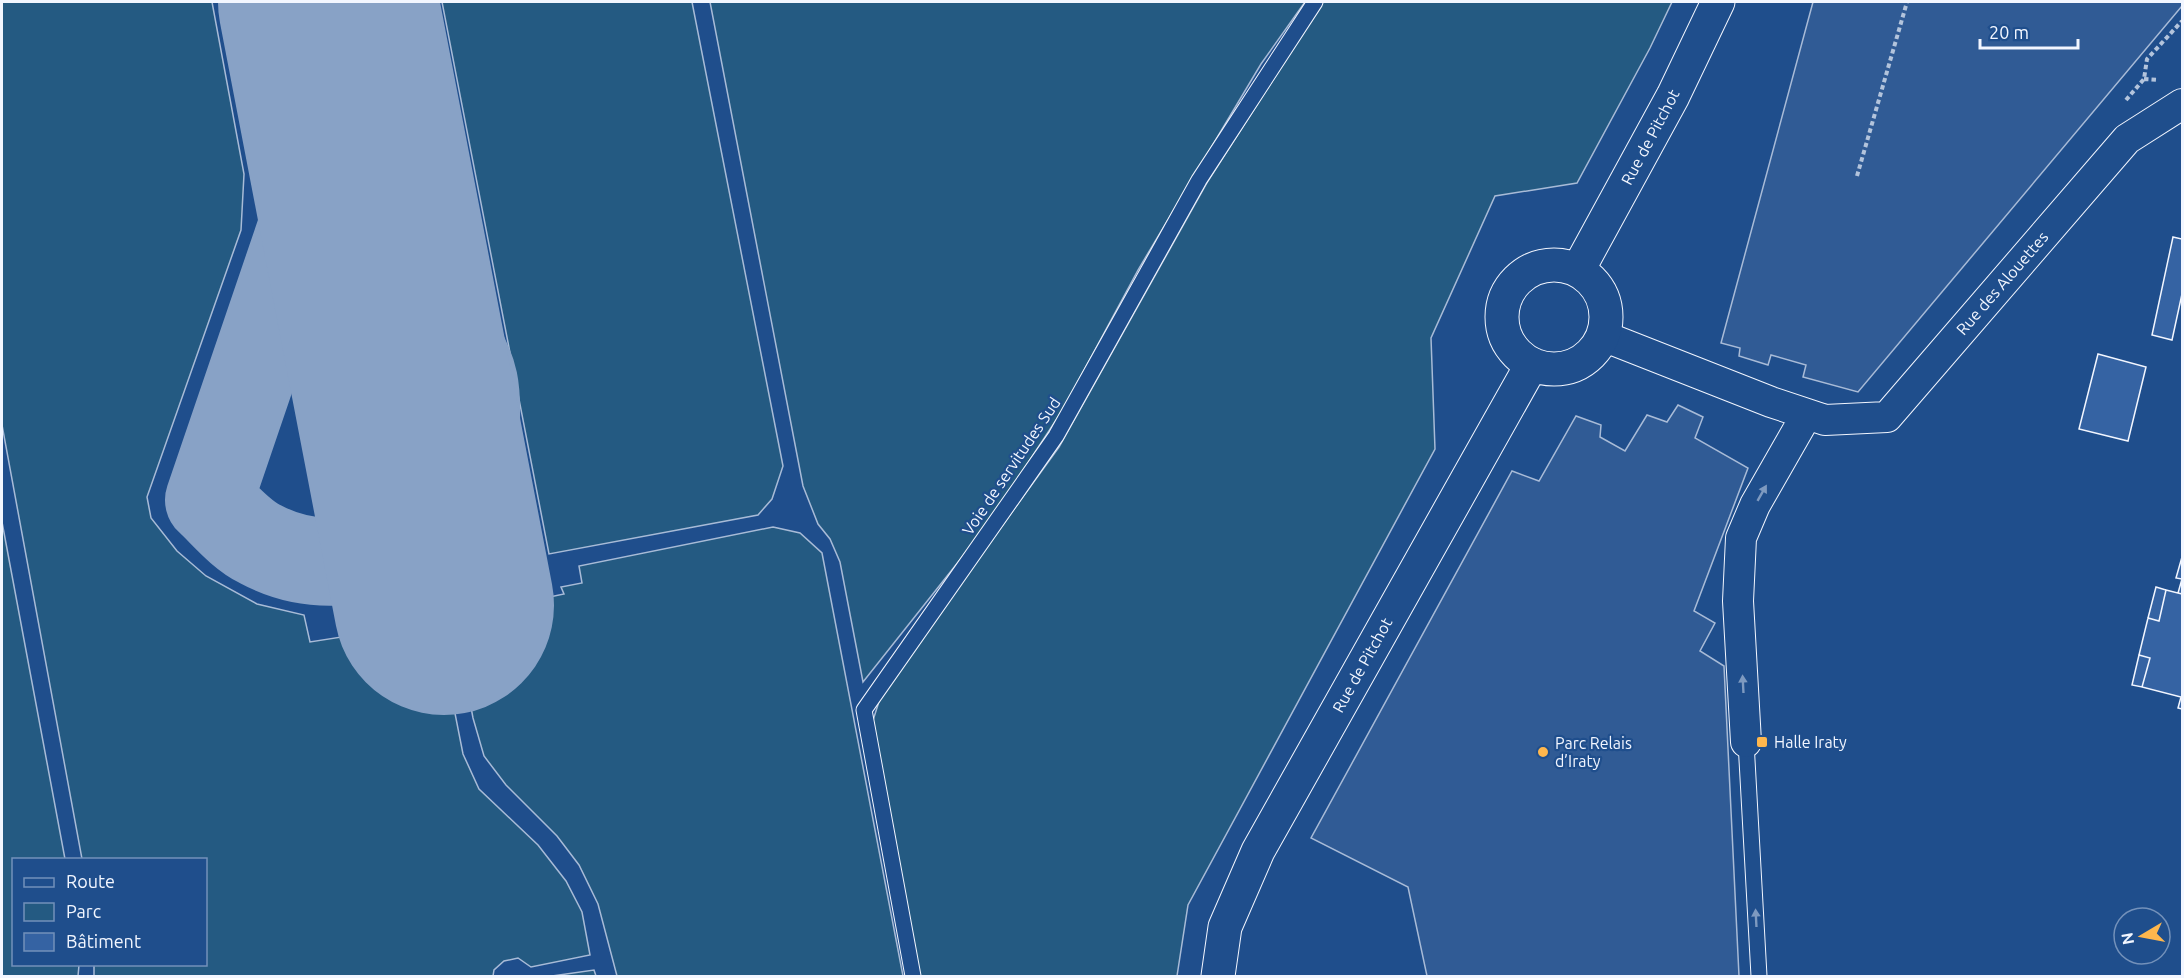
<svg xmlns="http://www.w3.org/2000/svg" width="2184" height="978" viewBox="0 0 2184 978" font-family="Ubuntu,sans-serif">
<rect width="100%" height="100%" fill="#1f4e8c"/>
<path fill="#245a82" stroke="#a8bbd7" stroke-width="1.5" d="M2,2H212L244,174L241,230L147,497L151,518L177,551L206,576L257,604L304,615L310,642L437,622L463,754L479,789L538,845L566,881L582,912L590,955L531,967L518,958L504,961L494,970L493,976H94V965L206,964V860L82,859L2,425Z
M442,2H692L783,466L772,499L758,515L549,554Z
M710,2H1305L1261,64L1138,270L1062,411L986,527L863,682L840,562L830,539L818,524L803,486Z
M1323,2H1672L1650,48L1577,183L1495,196L1431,338L1435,449L1188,905L1177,976H918L869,733L882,692L1059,447L1208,181Z
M2,522L65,859L14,860V964L79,965L78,976H2Z
M773,527L800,533L822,553L903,976H617L598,904L579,865L557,836L506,785L484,756L473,718L454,617L564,594L561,587L582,583L579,566Z
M594,970L596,976H552Z"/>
<path fill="#305b95" stroke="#a8bbd7" stroke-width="1.5" d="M1813,2H2182V6L1858,392L1803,377L1806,365L1771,355L1768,365L1739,356L1740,348L1721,343Z
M1678,405L1703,417L1695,438L1748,468L1694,611L1715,623L1700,651L1724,666L1739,976H1427L1408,887L1311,838L1512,471L1539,481L1576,416L1601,425L1600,437L1625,451L1647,415L1667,422Z"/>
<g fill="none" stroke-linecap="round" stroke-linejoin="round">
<path stroke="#88a2c6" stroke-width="88" d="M346,98L209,500C225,515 240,534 260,544C355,595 472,531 476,422C477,389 475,372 458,344C447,326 434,308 416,297C406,291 393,287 382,283"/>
<path stroke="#88a2c6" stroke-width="220" d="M328,2L444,605"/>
</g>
<path fill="#3563a3" stroke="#f2f6ff" stroke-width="1.5" d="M2173,237L2182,239V294L2172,340L2152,335Z
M2098,354L2146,367L2128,441L2079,429Z
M2182,557V594L2178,593L2182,579L2176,578Z
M2156,587L2166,590L2159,621L2148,618Z
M2166,590L2182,594V709L2178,708L2181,697L2142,687L2150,658L2139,655L2148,618L2159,621Z
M2139,655L2150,658L2142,687L2132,685Z"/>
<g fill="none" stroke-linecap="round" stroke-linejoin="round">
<defs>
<path id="service" d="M1746,742L1759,976
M913,976L864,710L1056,436L1199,180L1315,2"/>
<path id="minor" d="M1603,336L1771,402L1825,420L1887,417L2127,139L2182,104
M1746,742L1738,601L1741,538L1755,505L1807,414"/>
<path id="tertiary" d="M1502 317a52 52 0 1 1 104 0a52 52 0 1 1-104 0Z
M1578,270L1673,96L1718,2
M1218,976L1225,927L1258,851L1532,364"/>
</defs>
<use href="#service" stroke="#f2f6ff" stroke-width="17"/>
<use href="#minor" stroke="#f2f6ff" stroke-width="32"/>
<use href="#tertiary" stroke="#f2f6ff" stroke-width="35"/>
<path stroke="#b3c4dc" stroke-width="4" stroke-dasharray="4.5 3" stroke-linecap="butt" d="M2144,79L2158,80
M2126,100L2144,79L2147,59L2182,21
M1857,176L1907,2"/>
<use href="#service" stroke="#1f4e8c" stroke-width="15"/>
<use href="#minor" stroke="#1f4e8c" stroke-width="30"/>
<use href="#tertiary" stroke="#1f4e8c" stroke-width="33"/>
</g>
<defs><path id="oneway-solid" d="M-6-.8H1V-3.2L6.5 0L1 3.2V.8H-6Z" transform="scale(1.5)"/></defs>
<g fill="#7e9ac0">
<use href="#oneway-solid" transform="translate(1762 493) rotate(-60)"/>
<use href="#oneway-solid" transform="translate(1743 684) rotate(-93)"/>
<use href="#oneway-solid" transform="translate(1756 918) rotate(-93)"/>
</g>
<g fill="#ffb74d" stroke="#1f4e8c" stroke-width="2">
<rect x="1756" y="736" width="12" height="12" rx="3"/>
<circle cx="1543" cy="752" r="6"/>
</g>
<g text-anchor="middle" stroke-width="4.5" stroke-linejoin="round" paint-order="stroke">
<g font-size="16" fill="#f2f6ff" stroke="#1f4e8c">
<text transform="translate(1650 137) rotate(-62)" y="6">Rue de Pitchot</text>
<text transform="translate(2002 283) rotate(-49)" y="6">Rue des Alouettes</text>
<text transform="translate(1011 466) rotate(-56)" y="6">Voie de servitudes Sud</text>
<text transform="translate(1362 665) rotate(-61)" y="6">Rue de Pitchot</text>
</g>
<g font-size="16" fill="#f2f6ff" stroke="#1f4e8c" text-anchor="start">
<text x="1774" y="748">Halle Iraty</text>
<text x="1555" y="749">Parc Relais<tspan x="1555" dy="18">d’Iraty</tspan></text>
</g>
</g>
<rect width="2184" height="978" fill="none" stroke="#f2f6ff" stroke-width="6"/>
<rect x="12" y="858" width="195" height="108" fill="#1f4e8c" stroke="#7391ba" stroke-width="1.5"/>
<rect x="24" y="878" width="30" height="9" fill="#1f4e8c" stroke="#7391ba" stroke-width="1.5"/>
<text x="66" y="888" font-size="18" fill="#f2f6ff">Route</text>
<rect x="24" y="903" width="30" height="18" fill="#245a82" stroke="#7391ba" stroke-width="1.5"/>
<text x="66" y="918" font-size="18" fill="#f2f6ff">Parc</text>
<rect x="24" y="933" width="30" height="18" fill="#3563a3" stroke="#7391ba" stroke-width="1.5"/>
<text x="66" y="948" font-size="18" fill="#f2f6ff">Bâtiment</text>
<g transform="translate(2142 936) rotate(260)"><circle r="28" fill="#1f4e8c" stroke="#7391ba" stroke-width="1.5"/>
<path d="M0-4.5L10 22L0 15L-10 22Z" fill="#ffb74d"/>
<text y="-9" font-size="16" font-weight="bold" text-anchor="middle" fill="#f2f6ff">N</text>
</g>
<path d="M1980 39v9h98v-9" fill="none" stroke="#f2f6ff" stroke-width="3"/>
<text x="1989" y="39" font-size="18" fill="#f2f6ff" stroke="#1f4e8c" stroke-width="4.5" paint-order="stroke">20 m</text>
</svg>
